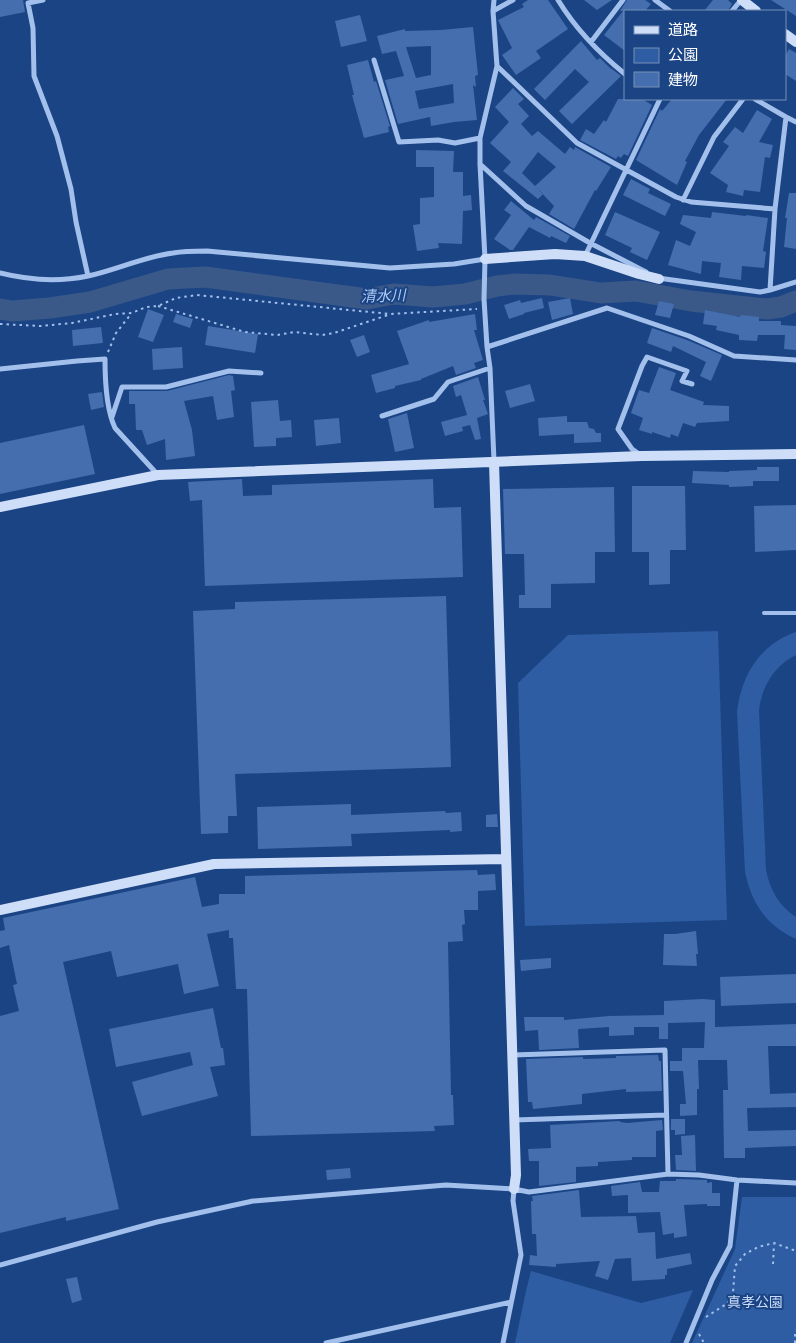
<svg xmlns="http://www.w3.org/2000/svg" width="796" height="1343" viewBox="0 0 796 1343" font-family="'Nunito Sans','Noto Sans JP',sans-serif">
<rect width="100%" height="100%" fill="#1b4485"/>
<path fill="#2e5da3" d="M718,631L727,920L525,926L518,683L568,635Z
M796,632V655C774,666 762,686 759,710L766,870C770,890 779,906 796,917V939C766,925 752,904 745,872L737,712C741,676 760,644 796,632Z
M742,1197H796V1343H692L735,1249Z
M531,1271L641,1303L693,1290L670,1343H515L526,1291Z"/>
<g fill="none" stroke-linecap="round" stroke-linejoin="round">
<path stroke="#3a5988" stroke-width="21" d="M0,309L12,311L50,308L90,302L168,279L205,277L367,299L394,294L433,297L465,294L497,286L515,284L550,285L601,293L636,291L691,301L767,309L781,307L796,301"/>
</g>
<path fill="#446eae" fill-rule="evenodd" d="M0,0H23L25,12L0,17Z
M528,0H548L568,29L536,51L541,58L516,75L502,55L512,48L498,20L524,7L522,4Z
M584,0H612L597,10Z
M627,0H645L651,4L645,11H625V51L604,35L623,11H620Z
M713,0H728L732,4L728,11H704Z
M771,0H796V16Z
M360,15L367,41L341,47L335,21Z
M473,27L478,75L475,76L476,87L473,85L477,120L454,122L431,126L430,117L398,124L385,80L404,76L396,51L382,54L377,36L405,29V31L441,30ZM431,46V75L416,78L406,47ZM453,84L454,103L419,109L415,91Z
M581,41L597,60L600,58L611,69H612L621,76L572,124L559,111L589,82L575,69L545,100L534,89Z
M789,49L796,53V81L785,74V56Z
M368,60L374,82L376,81L390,126L388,127L389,132L364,138L352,95H354L347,65Z
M513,88L524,99L518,104L529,116L521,124L532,136L538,131L565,154L570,147L574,150L575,147L611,167L596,191L595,190L574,229L549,214L554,206L535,186L556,167L538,152L522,173L543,194L538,199L503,171L511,162L490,143L509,122L495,107Z
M618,99H642L652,105L628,156L624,154L621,158L618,156L616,159L580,140L586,129L594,134L604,120L606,122Z
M672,99H727L699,135L685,161L687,162L677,185L636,160L660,109L662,111Z
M757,110L772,119L759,142L773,145L770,158L765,157L760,192L744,190L743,196L726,192L728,185L710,173L729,146L723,142L735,127L743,133Z
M416,150L454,151L453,172H463V196L471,195L472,210L463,211L462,244L438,243L439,248L417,251L413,225L420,224V198L434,197V167H416Z
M631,179L650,189L648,193L671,204L665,216L623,195Z
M789,193H796V249L784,247L787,218H785Z
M511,201L534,220L536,217L570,236L566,243L551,236L550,238L529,227L513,250H510L494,239L511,215L504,210Z
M615,212L660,232L647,260L630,252L632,248L605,235Z
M712,212L746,216V215L768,218L763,251L766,252L764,268L742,266L741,280L719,277L721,263L702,261L701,274L668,265L676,240L690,246L696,232L680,224L683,215L711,218Z
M542,298L544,308L524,313V314L509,319L504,305L520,300L521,303Z
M570,298L573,314L552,320L548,302Z
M659,301L674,304L670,318L655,315Z
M148,309L164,315L153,342L138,337Z
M705,310L740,317L741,315L759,317V321H781V325L796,326V350L784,349L785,335H758L757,341L739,340V335L716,330L717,326L703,324Z
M176,314L193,319L190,328L173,322Z
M475,314L477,330H474L483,360L474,363L476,368L456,375L453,366L421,379V380L395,386V388L376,393L371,375L409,364L397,331L429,320V322Z
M208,326L258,334L255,353L205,345Z
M101,327L103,343L73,346L72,330Z
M652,328L687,340L722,355L711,381L700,376L706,362L673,346L671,352L647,343Z
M364,335L370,352L357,357L350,340Z
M182,347L183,368L153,370L152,349Z
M659,367L676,373L670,390L704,402L703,405L729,406V421L697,423L695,427L683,423L678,437L671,434L670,438L652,432V434L639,430L643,418L631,413L639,390L649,393Z
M229,375L233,376L235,390L231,391L234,417L217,420L213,396L184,401L192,430L195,456L166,460L165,439L147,445L142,430H136L135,404H129V391H167Z
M478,377L485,400H483L488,414L477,418L481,439L475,440L470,425L462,427L463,431L445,436L441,422L467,415L461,395L456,397L453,386Z
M530,384L535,401L510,408L505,391Z
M102,392L104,407L91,410L88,394Z
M278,400L280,421L291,420L292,437L276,438V446L254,447L251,402Z
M407,413L414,448L395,452L388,419Z
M567,416V422H587L589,428L594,429L596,433H601V442L574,443V434L539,436L538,418Z
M339,418L341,443L316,446L314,420Z
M84,425L95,474L0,494V443Z
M757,467H779V481H753V486L729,487V485L692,483L693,471L729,472V471L757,470Z
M242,479L243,496L272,495V485L433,479L434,508L461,507L463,577L205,586L202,500L190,501L188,482Z
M632,486H685L686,550H670V584L649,585V552H632Z
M614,487L615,552H595V583L551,584V608H519V595H525L524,554H505L503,489Z
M796,505V550L755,552L754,506Z
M446,596L451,767L235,774L237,816H228V833L201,834L193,611L235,609V602Z
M351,804V815L445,811L446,813L461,812L462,831L450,832V830L351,834L352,846L258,849L257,807Z
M497,814L498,827H486V815Z
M477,870L478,875L495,874L496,890L478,891V910H464L465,924L462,925L463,941L448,942L451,1095H453L454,1125L434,1126L435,1131L251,1136L247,989H236L233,938H229V930L207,934L219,986L184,994L178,964L117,977L111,951L63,962L119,1209L66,1221V1217L0,1233V1016L19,1011L13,985L17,984L9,945L0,948V931L5,930L3,918L195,877L202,907L219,904V894H245V876Z
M696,931L698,954H696L697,966L663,965L664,934H675Z
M551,958V968L521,971L520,960Z
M796,974V1003L721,1006L720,977Z
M703,999L715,1000V1027L796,1024V1046H768L770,1094L796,1093V1107L747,1108L748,1131L796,1130V1146L745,1148V1158H724L723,1090H728L727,1060H698L699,1089H697V1115L680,1116V1104H686L683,1071H670V1061H682V1048H704L705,1022L668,1023V1039H659V1027H634V1035L609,1036V1027L579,1029L578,1030L579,1048L539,1050L538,1030L525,1031L524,1017H564V1020L609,1016L664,1015V1001Z
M213,1008L221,1048H223L225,1065L210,1067L218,1096L142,1116L132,1082L193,1065L190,1052L116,1067L109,1029Z
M658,1055L659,1061H661L662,1091L626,1092V1089L582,1094V1104L533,1109L532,1102H528L526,1059L583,1057V1059L616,1058V1056Z
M671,1119H685V1134L675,1135V1130H671Z
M662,1120L663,1130L656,1131V1157H632V1160L598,1162V1166L576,1167V1182L539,1186V1161H529L528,1149L551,1148L550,1125L620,1121V1122L627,1123Z
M695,1135L696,1171L676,1170L675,1155H682L681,1136Z
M350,1168L351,1178L327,1180L326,1170Z
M676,1179L707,1180V1183L712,1182V1193H720V1206H707V1204L684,1205L687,1236L674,1238V1233L663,1235L660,1212L628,1213V1195L612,1196L611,1186L640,1182L642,1192H659L660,1181H676Z
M579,1190L581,1217L636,1216L638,1233L655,1232L656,1259L690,1253L692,1264L667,1269V1275H665V1279L632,1281L631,1258L615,1259L608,1280L595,1276L600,1261L556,1264V1267L529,1265L530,1255L537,1256L536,1234H532L531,1201H533L532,1196Z
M77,1277L82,1300L72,1303L66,1279Z"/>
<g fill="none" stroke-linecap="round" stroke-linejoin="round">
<path stroke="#a2c0eb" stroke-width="2" stroke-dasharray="2.5 4" stroke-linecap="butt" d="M158,306L245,332L277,335L295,332L322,335L334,333L388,315
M0,324L41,326L72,323L115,314L132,313L146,307L158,306L176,298L197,295L390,314L477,309
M108,352L116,333L131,314
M773,1264L774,1244
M706,1317L728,1303L733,1293L735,1266L745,1254L758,1247L774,1243L796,1251
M699,1334L704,1343
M795,1343V1334L796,1330"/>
<path stroke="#a2c0eb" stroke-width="4" d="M764,613H796"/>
<path stroke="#a2c0eb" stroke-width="5" d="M43,0L28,3L33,28L34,76L57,136L71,189L76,222L88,276
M494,0L493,11L497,66L480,138V164L485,259L484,299L487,347L490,368L494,461
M558,0C575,28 599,53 625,74
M655,0L670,11
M493,11L513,0
M732,11L741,0
M591,42L623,0
M374,60L399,142L438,140L455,143L480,138
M497,66L577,143L676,197L691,202L775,209
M755,99L786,117L796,122
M480,164L526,206L590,243L646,272
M683,200L714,137L743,99
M585,256L660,99
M0,273C28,280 59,282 88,276C116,270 143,257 173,253C184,251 196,251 207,251L390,268L454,264L485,259
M658,278L760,292L770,290L796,282
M770,290L775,209L786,117
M487,347L607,308L689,336L734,356L796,360
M0,369L77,361L105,359C105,380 106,409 115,428L158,475
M382,416L434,399L448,382L490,368
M112,417L122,387H166L229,371L261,373
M639,454L632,449L618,429L642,366L647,357L687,371L682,381L692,384
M513,1055L665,1050L668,1174
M514,1120L666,1115
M0,1265L157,1222L253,1201L446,1185L514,1189L529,1192L668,1174L699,1175L737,1180L796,1183
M326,1343L511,1302
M503,1343L521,1255L513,1201L514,1189
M686,1343L712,1280L730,1246L737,1180"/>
<path stroke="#cedef8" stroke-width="10" d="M742,0L756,11
M785,34L796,42
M485,259L555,254L585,256L639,274L659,279
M494,462L516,1175L514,1189
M0,507L158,475L641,456L796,454
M0,910L214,864L506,859"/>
</g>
<g text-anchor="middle" stroke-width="4" stroke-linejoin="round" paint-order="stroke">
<g font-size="14" fill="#c7dbf8" stroke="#1b4485">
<text x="755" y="1307">真孝公園</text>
</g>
<g font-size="15" font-style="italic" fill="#adcaf3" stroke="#1b4485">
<text transform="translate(383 296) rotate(-2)" y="5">清水川</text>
</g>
</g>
<rect x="624" y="10" width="162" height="90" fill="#1b4485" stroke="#768fb6"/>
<rect x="634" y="26" width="25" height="8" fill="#cedef8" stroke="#768fb6"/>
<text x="668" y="35" font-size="15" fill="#ffffff">道路</text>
<rect x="634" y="48" width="25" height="15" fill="#2e5da3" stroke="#768fb6"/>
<text x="668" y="60" font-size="15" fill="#ffffff">公園</text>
<rect x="634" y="72" width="25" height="15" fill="#446eae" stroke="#768fb6"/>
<text x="668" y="85" font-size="15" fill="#ffffff">建物</text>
</svg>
